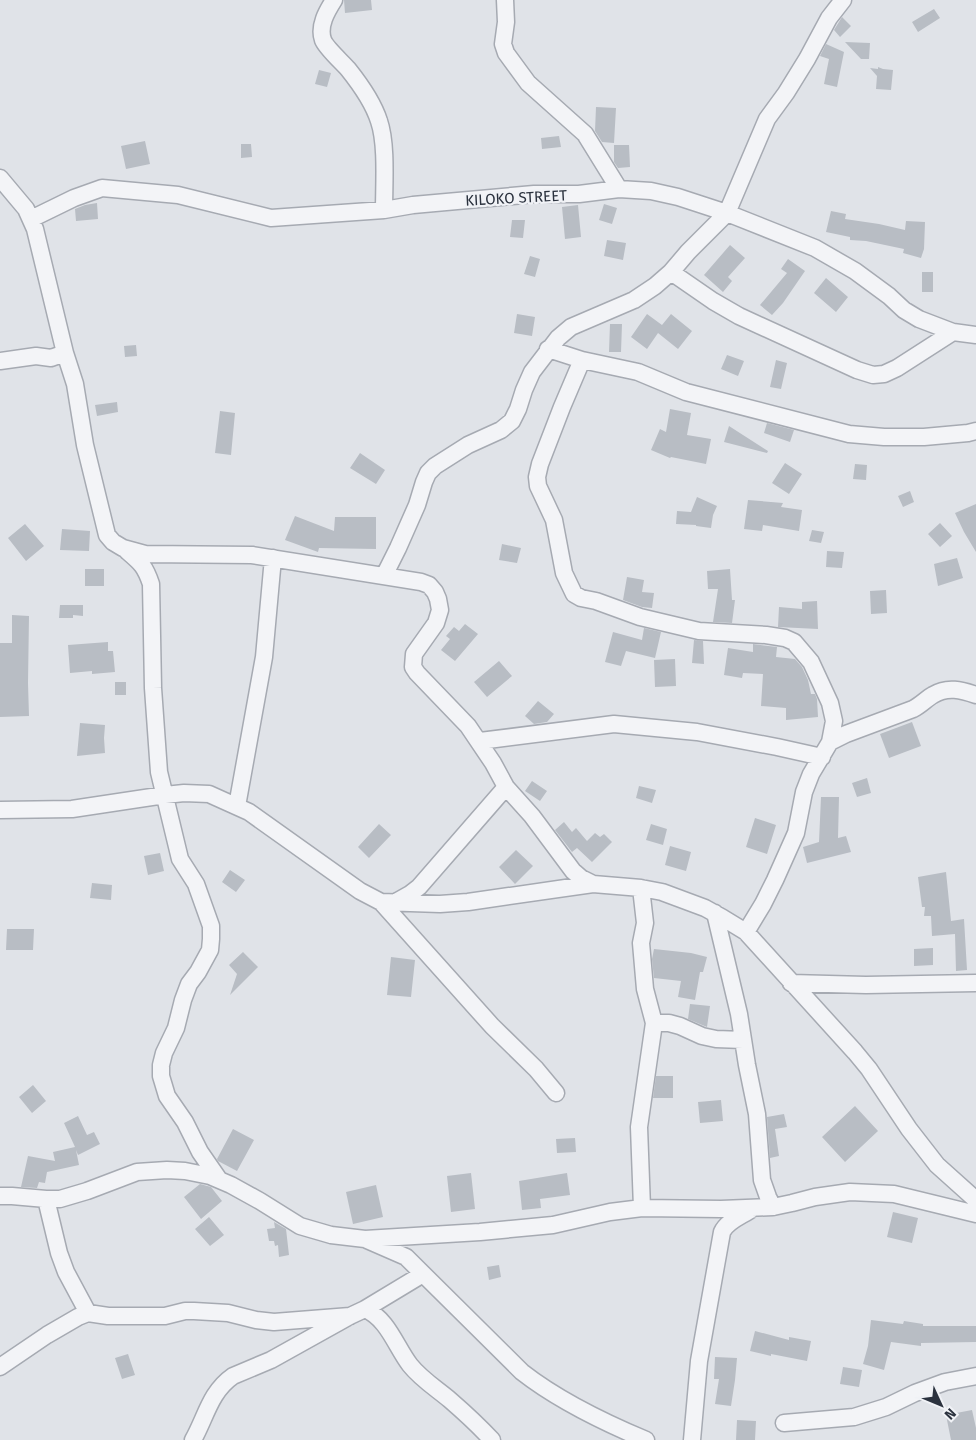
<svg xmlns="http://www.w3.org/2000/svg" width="976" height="1440" viewBox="0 0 976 1440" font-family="'Fira Sans',sans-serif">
<rect width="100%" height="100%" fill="#e0e3e8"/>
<path fill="#b8bdc4" d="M344,0H371L372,10L345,13Z
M934,9L940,18L918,32L912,22Z
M842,17L851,26L840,37L834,30Z
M845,42L870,43L869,59H861Z
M826,44L844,52L837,87L824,84L829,59L820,56Z
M878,67L883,69L893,70L891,90L876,89L877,76L870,68L878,69Z
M319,70L331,73L327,87L315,84Z
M596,107L616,108L614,143L602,142L595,131Z
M559,136L561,147L542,149L541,138Z
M145,141L150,164L126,169L121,146Z
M241,144H251L252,157L241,158Z
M614,145H629L630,167L618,168L614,162Z
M97,203L98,219L76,221L75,209L85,205Z
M604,204L617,208L612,224L599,220Z
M578,205L581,237L565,239L562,207Z
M831,211L846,214L845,219L879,224L905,230L906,221L925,222L924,249L921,258L903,253L904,249L866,241L850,240V237L826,232Z
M512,220H525L523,238L510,237Z
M607,240L626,243L623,260L604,256Z
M730,245L745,258L728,277L732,281L723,292L704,275Z
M530,256L540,259L535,277L524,274Z
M788,259L805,271L783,303L772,315L760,305L787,273L781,269Z
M922,272H933V292H922Z
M826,278L848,297L836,312L814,293Z
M517,314L535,317L532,336L514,333Z
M647,314L662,325L671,314L692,331L678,349L658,333L647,349L631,337Z
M610,324H622L621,352H609Z
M136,345L137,356L125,357L124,346Z
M727,355L744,361L738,376L721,369Z
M776,360L787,363L781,389L770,387Z
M117,402L118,412L97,416L95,405Z
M670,409L691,413L687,435L711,439L706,464L671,457L670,458L651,450L660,429L666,432Z
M220,411L235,413L231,455L215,453Z
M767,423L794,430L790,442L764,433Z
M729,426L768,451L767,453L724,442Z
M360,453L385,470L376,484L350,468Z
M785,463L802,474L789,494L772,483Z
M855,464L867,465L866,480L853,479Z
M910,491L914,502L903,507L898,496Z
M697,497L717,506L713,515L711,528L696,526V525L676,524L677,511L691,512Z
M748,500L783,503L781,507L802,510L799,531L763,525L762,531L744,529Z
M976,504V552L964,532L955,513Z
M295,516L334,531L335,517H376V549L319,548L318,552L285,540Z
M940,523L952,536L940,547L928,534Z
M25,524L44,546L26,561L8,538Z
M62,529L90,531L89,551L60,550Z
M812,530L824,532L821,543L809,541Z
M502,544L521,548L517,563L499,560Z
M827,551L844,552L842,568L826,567Z
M957,558L963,578L938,586L934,564Z
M85,569H104V586H85Z
M730,569L732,600H735L732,623L713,622L718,589H708L707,571Z
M627,577L644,580L642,592L654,593L652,608L642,607L623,600Z
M886,590L887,613L871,614L870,591Z
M817,601L818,629L778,627L779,607L802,609V602Z
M60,605H83V616L73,615V618H59Z
M12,615L29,616L28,683L29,716L0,717V643H12Z
M465,624L478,634L455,661L441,650L450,639L446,636L454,627L459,631Z
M644,628L661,632L655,658L626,651L621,666L605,662L613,632L642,640Z
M694,640L703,641L704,664L692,663Z
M108,642V651H113L115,672L92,674V671L70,673L68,645Z
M753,644L777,647L776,657L795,659L802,667L808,680L811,694H815L817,699L818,717L786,720V708L761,706L763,674L743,673L742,678L724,675L728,648L753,652Z
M675,659L676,686L655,687L654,660Z
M499,661L512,676L487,697L474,682Z
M115,682H126V695H115Z
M538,701L554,714L547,722L534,724L525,716Z
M912,722L921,746L889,758L880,734Z
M80,723L105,725L104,738L105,753L77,756Z
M867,778L871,793L857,797L852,783Z
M532,781L547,791L540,801L525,791Z
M639,786L656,790L652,803L636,798Z
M821,797H839L838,838L846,836L851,852L807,863L803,847L819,842Z
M755,818L776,825L767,854L746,847Z
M564,822L572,832L576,828L587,841L595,833L600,837L604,834L612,842L592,862L577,848L572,852L555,830Z
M379,824L391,835L369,858L358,847Z
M651,824L667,829L663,845L646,840Z
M670,846L691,852L686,871L665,865Z
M516,850L533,866L515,884L499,867Z
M160,853L164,871L148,875L144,856Z
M230,870L245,880L236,892L222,882Z
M946,872L951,921L964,919L967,970L956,971L955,934L932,936L931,916H924L925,907H922L918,877Z
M92,883L112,885L111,900L90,898Z
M7,929H34L33,950H6Z
M933,948V965L914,966V949Z
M654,949L691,953L707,957L703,972H700L695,1000L678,997L681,981L654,978L652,959Z
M243,952L258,967L230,995L237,974L229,965Z
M391,957L415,960L411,997L387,995Z
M690,1004L710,1006L707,1027L688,1019Z
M656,1076H673V1098H653Z
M33,1085L46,1101L32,1113L19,1097Z
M721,1100L723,1121L700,1123L698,1102Z
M855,1106L878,1131L845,1162L822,1137Z
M784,1114L787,1127L775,1129L779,1156L770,1158L767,1117Z
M78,1116L87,1135L94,1132L100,1144L78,1155L76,1150L79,1165L47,1172L45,1183L39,1182L37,1188L21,1187L28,1156L55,1161L53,1152L75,1147L64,1123Z
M233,1129L254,1140L237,1171L218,1161L217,1159Z
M575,1138L576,1152L557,1153L556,1139Z
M471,1173L475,1209L451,1212L447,1176Z
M567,1173L570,1195L540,1199L541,1208L522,1210L519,1181Z
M200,1184L211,1187L222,1201L201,1219L184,1197Z
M376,1185L383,1217L353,1224L346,1192Z
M893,1212L918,1218L912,1243L887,1237Z
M209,1217L224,1235L210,1246L195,1229Z
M274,1222L286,1229L289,1255L279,1257L278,1245L275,1246L274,1241H269L267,1229L275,1228Z
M499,1265L501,1277L489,1280L487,1267Z
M871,1320L903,1324L904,1321L923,1324V1326H976V1342L921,1343V1346L891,1342L884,1370L863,1364L868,1346Z
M755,1331L789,1340V1337L811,1341L807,1361L771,1354V1356L750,1351Z
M128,1354L135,1375L122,1379L115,1358Z
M715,1357L737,1358L735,1380L731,1406L715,1404L719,1379H714Z
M843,1367L862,1370L859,1387L840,1384Z
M972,1410L976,1428V1440H951L946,1415Z
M737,1420L756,1421L755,1440H736Z"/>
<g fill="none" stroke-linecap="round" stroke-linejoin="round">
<defs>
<path id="street" d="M334,0C327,11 318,26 323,40C326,48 342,62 348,69C360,84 373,102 379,121C387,144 384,185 384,210
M505,0L506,22L503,44L506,53L528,83L585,134L619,189
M0,178L26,209L35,229L65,353L75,384L85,445L107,535L113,542L123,548L145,554L252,555L421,582L429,585L435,592L438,599L440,610L436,623L414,654L413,667L417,673L468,726L493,763L506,787L532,816L573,871L581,878L593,884
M31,219L74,198L102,188L178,195L271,218L384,210L413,205L534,194H579L619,189L651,191L678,197L727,213L815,248L855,271L889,296L904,310L919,319L953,332L976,335
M671,272L713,301L739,316L857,370L873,375L884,374L897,368L953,332
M548,349L582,360L638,372L686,392L849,434L884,437H924L968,433L976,431
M582,360L562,407L540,464L537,477L538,486L554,520L564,573L574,594L581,598L596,601L640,617L699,631L766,635L785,638L794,642L811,662L830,703L834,721L830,742
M0,361L36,356L51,358L65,353
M127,551C141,563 145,566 151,584L153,688L159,772L180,859L196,884L211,926V939L210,950L198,972L189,984L183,1000L176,1028L164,1053L161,1065V1076L167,1096L185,1122L200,1152L218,1178
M384,576L398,548L417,505L424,482L428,473L435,466L468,445L501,430L512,421L518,409L524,390L532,372L558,338L571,327L634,300L655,286L671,272L688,252L727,213L767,119L786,93L807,59L829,18L843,0
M480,741L614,724L697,732L777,747L822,757
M237,806L264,657L273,558
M0,810L72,809L165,795L184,793L209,794L249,812L360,891L381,902L440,904L468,902L593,884L641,888L662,892L705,908L723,918L746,932L855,1052L869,1069L909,1129L937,1165L976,1200
M641,888L645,923L641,943L645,989L654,1023L639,1127L642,1208
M381,902L492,1026L536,1069L556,1093
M394,903L410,894L419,887L506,787
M715,913L739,1014L747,1065L757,1114L762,1180L768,1197L773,1207
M746,932L763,904L775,880L796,833L804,792L811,774L830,742L846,734L913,709C921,705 926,699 933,695C947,686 962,690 976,695
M791,983L866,985L976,983
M654,1023H669L680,1026L702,1036L716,1039L743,1040
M0,1196H12L46,1199H60L87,1191L137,1172L167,1170L185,1171L210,1176L231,1185L260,1201L300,1226L331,1235L365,1239L480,1232L553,1225L610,1212L642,1208L721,1209L773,1207L792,1203L815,1197L850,1192L894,1194L976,1214
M46,1199L59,1253L66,1272L88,1313
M367,1240L406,1257L522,1372C559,1401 603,1422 646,1440
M365,1309C388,1319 396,1347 410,1365C421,1379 437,1389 450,1400C465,1413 479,1426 492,1440
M0,1367L47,1335L78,1317L88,1313L108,1316H165L185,1311H194L228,1313L256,1320L274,1322L350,1316
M784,1423L854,1417L886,1407L915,1393L945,1382L976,1376
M193,1440C206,1417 210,1392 233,1376L271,1360L350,1316L365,1309L423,1274
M692,1440L699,1361L722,1232C727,1221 742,1216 752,1209"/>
</defs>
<use href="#street" stroke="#a6aab2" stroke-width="19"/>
<use href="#street" stroke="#f3f4f7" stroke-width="16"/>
</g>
<g text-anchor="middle" stroke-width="4.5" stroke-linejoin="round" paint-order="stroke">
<g font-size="15" fill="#2b323e" stroke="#f0f2f6">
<text transform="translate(516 198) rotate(-3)" y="5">KILOKO STREET</text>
</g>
</g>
<g transform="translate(941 1405) rotate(134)" stroke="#f0f2f6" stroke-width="4" paint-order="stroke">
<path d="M0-4L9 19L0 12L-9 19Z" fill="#2b323e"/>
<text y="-8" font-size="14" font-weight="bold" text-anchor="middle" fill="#2b323e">N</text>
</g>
</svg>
